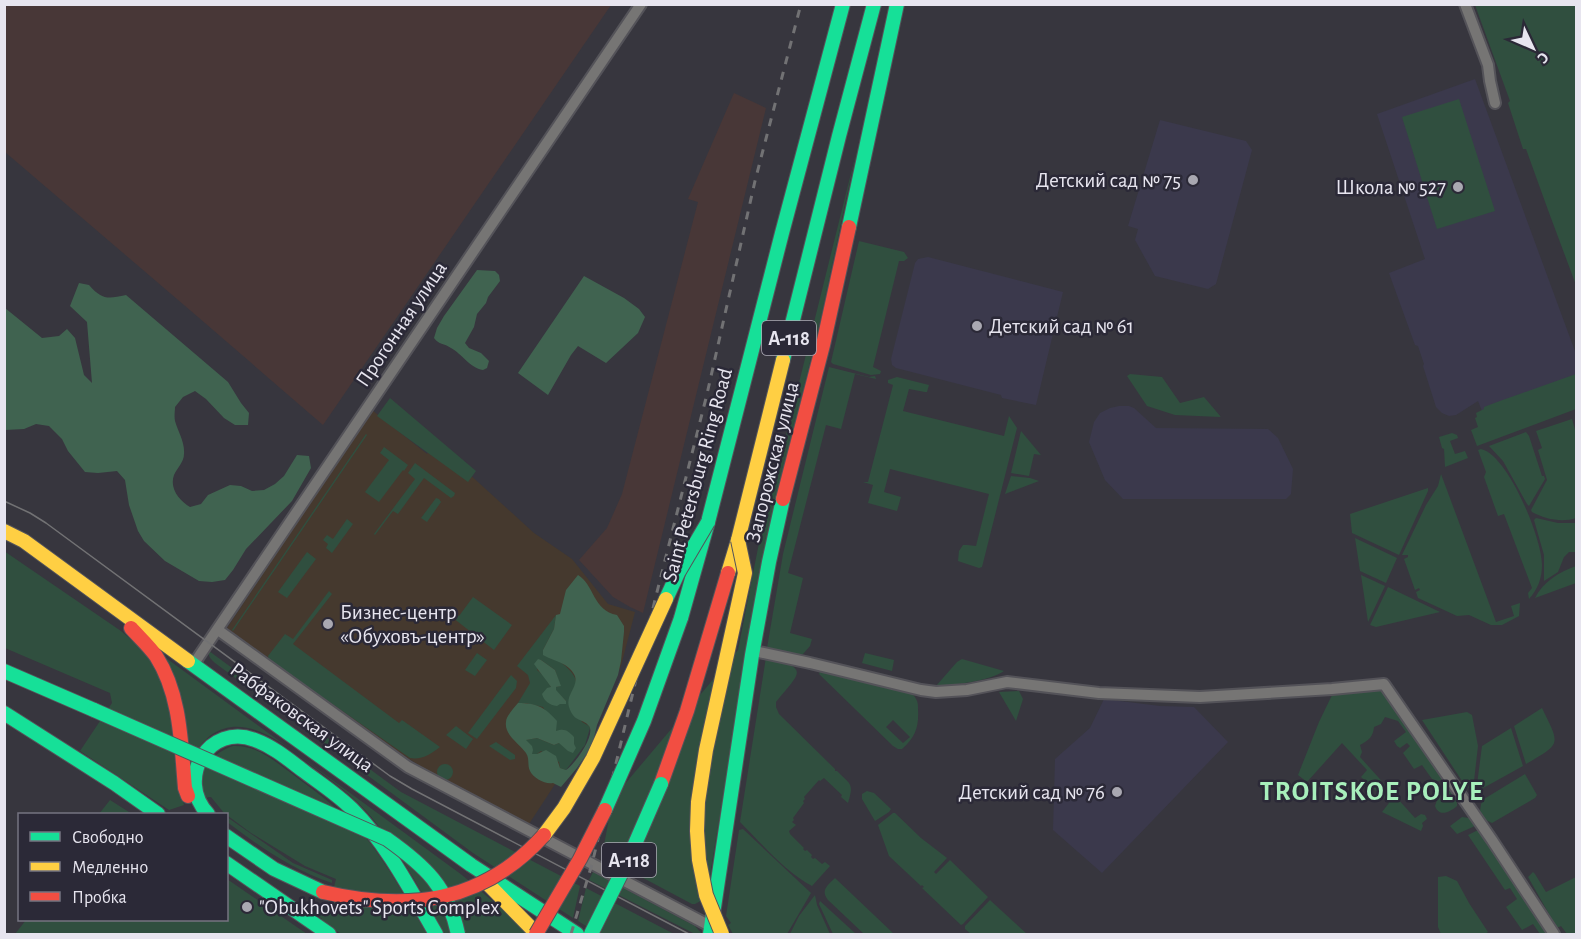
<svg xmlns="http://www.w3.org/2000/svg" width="1581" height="939" viewBox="0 0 1581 939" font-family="'Alegreya Sans',sans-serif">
<rect width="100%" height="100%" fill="#37363e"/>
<path fill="#45392e" d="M372,410L427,454L434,442L534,533L572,559L608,604L635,612L621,666L582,743L529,824L455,787L391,748L227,628Z"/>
<path fill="#483737" d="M4,5L5,4L611,5L323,425L198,317L5,152Z
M734,93L766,108L643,613L630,607L613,597L579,560L607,528L622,494L698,202L688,199Z"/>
<path fill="#3b394c" d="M1475,79L1576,354V375L1493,439L1478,401L1456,415L1449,416L1442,413L1436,407L1423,366L1424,364L1418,346L1415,345L1389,273L1425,259L1377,114Z
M1160,120L1246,141L1252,150L1216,284L1208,289L1155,276L1135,240L1138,229L1128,226Z
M928,257L1063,292L1036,405L1002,398L1001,395L896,368L892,365L891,359L915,263L918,259Z
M1119,406H1129L1134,408L1156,428L1268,429L1278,438L1293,469L1291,494L1286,499H1123L1105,480L1089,442L1094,422L1100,413L1110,408Z
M1104,699L1160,706L1194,707L1228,742L1102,873L1053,830L1055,759L1090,728Z"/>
<path fill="#304f3f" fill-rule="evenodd" d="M1475,5H1576V285L1548,210L1526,149H1523L1508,103L1510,101Z
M1459,99L1495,211L1437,229L1402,117Z
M857,149L821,317L764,550L711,869L710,896L695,904H692L602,856L612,802L624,785L738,650L758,548Z
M859,241L904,252L908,258L904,261H899L873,367L881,371L880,374L871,375L833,364L831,362Z
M829,367L869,377L875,376L876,379L855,374L841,429L826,425L788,573L803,578L790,633L812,639L810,646L803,654L797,655L767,648L783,554Z
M1130,374L1162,377L1180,403L1204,397L1221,417L1175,415L1147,406L1127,376Z
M1576,374V409L1477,446L1471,430L1478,427L1475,418L1477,417L1476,413L1484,409V407L1497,402Z
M897,377L929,385L927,392H925L909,389L903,411L1004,436L1009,416L1017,428L982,567L979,568L958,561L959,551L963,545H967L976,546L989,494L890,469L884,492L901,497L897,511L868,503L873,485L863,482H868L893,385L888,383V380Z
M390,398L476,471L468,482L377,416Z
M1572,419L1576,433V518C1562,523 1545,519 1532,512L1531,510L1547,480L1538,450L1542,448L1536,431Z
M1021,431L1041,455L1034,454L1029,476L1011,473Z
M1526,432L1529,436L1542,476H1544L1545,479L1529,506L1527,504L1503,461L1489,446Z
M1452,433L1457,435L1458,438L1450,441L1455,454L1465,451L1468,458L1445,467L1444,449L1442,448L1439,437Z
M366,434L367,435L233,631L232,630Z
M384,447L408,465L404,471L403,470L379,502L365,492L389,460L380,453Z
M1481,449C1508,455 1542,538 1542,565C1542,578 1538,589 1529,599L1528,593L1532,588L1504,514L1498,516L1484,477L1486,472L1478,450Z
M415,463L455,493L454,496L451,498L424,478L398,514L393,511L375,535L374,534L415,479L408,473Z
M1441,474L1496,622L1514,616L1511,606L1520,603L1519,616L1502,625H1491L1469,615L1457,616L1418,598L1416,592L1420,590L1419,588L1415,590L1404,559L1408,557V555H1402L1426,505L1438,486Z
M1011,476L1030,478L1039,481L1005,494Z
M1428,488V491L1399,555L1352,533L1350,514Z
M436,498L439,499L441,502L427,522L421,518Z
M1536,518L1558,523H1576V552H1569L1564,557L1558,572L1544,581V555L1534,520Z
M347,519L353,524L332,553L326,548L328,544L323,540L327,535L333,539Z
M1355,538L1397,558L1386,583L1360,571Z
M4,551L121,631C133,641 145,651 154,664C171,691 172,724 174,754C176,771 179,788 184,805L169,810L80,751L112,703L110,693L5,648Z
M307,552L316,559L287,598L278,592Z
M1576,566V583L1535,598C1543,582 1559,572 1576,566Z
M1361,575L1385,586L1368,622Z
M1388,587L1440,612L1376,627L1370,625Z
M329,591L332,594L293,644L399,723L402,720L440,747C431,754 422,760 410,758L269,660L268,656L285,634L293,639Z
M473,597L512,625L494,650L448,614L451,611L459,616Z
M556,615L554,629L543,650C552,656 577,671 576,683C575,687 572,692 570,696L582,722L589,726L590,728L585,745L566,770L560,768L559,762L541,751L537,754H531L525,740L537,738L554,745L559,743L574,744V737L556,732L543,707L526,703H518L530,683L528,675L517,666ZM541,660L555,670L560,686L556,687V691L566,701L560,704C553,691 548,678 537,670Z
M209,651L401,792L580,886L573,918L473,853L215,663C211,659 208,657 209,651Z
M477,653L487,660L475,676L465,670Z
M865,653L894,660L892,671L862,663Z
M766,657C810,669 801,671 776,702V707L779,714L835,769V771H837C851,785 854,783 848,803L841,797L842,795L824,778L820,781L819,780L804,797L805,799L803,801L804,803L793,818L794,820L792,822L796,825L789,831L790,834L804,848L803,849L805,851L807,850L812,855L811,857L813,859L815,858L822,864L825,862L830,866L812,886C785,872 761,843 740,822Z
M166,658L462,875L509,915L528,934H445C421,892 399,848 366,811C347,791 324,775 302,758C278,740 243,713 211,735C203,741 196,751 190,759Z
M962,659L1004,671C990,681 953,685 936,686L957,662Z
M821,669L904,690C909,692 914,694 916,699C918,702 918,705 918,709C919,726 916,737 902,749H898L893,746L819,674ZM893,720L910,737L903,743L886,727Z
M511,675L517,681L516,688L477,739L468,733Z
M1383,690L1442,776L1441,780L1438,781L1432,779L1422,765L1414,769L1403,753L1410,746L1407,743L1400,748L1397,746L1394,741L1406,732L1398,721L1385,717L1381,724L1374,727C1373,737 1369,740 1360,745L1362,752L1360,757L1415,818L1421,814L1425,815L1427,819L1422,823L1423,826L1421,831L1382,812L1389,803L1361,777L1367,770L1342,743L1307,782L1298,775L1319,722L1333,693Z
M1019,691L1023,699L1016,721L999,692Z
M1542,708C1560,745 1562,743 1526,764L1514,726Z
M1467,712L1472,715L1478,746L1473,790L1466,787L1422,720Z
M456,726L473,739L466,749L446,735Z
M1511,728L1523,766L1476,792L1482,746Z
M496,742L515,755V759L510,760L489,746Z
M233,746C256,745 273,760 291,773C319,794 349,816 371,844C392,872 409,904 427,934H341L321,920L322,919L319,917L331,899L336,879L305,866L251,833L224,813L211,797H208L205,800C204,796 202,790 201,786C199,767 217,751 233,746Z
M437 772a8 8 0 1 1 16 0a8 8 0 1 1-16 0Z
M1525,774L1537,795L1535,798L1492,823L1486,820L1480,811L1481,804L1484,799Z
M1446,787C1453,790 1458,799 1457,806C1449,813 1439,817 1435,806L1440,791Z
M867,791L874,793L891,809L889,812L875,821L862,799V794Z
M110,800L132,814H99Z
M893,813H895L921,838L947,858L934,872L936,874L950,860L988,897L963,924L961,925L922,888L924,887L922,885L921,886L889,856L878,825Z
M227,817L293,863L332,880V883C293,870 260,847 227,822Z
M1462,817L1469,818L1475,826L1457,834L1450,826Z
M743,829L811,893L787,934H733L728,925L731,923L726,916L739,830Z
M1478,830L1547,934H1540L1533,924L1522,930L1506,907L1517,899L1510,888L1505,890L1468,835Z
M593,872L695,926L702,934H695L589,880Z
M1533,872L1535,874L1546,892L1576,877L1575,880L1576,883V934H1567L1561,926L1557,928L1528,877Z
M1446,876L1457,881L1469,903L1488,932L1485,934H1441L1438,927V877Z
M835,878L894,934H864L828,900C820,890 828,885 835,878Z
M227,879L307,934H15L26,920H226Z
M586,888L674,934H599L578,921Z
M815,895L817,905L830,934H790L799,916Z
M990,900L991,901L1027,934H971L965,929V926Z
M820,901L856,934H833L819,904Z"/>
<path fill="#406350" d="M477,270L495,271L499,275L500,281L488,297L486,303L477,314L474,327L465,343L469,348L481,353L489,361L487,368L483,370C470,368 462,354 451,348C444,343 439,345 434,338L437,328L444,316Z
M584,276L624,298L639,309L645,317L638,333L606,363L578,346L571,355L548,395L518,373Z
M79,283L89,285C102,300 108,299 126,295L228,382L241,403L249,413L248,425H235L224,418L206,399L195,391L183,397L175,407C175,411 174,416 175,421C178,432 185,442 184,454C184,462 177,468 174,475C169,489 180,501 190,507L201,504L208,495L230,485L241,486L252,491L264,490L275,484L284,476L297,455L309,456L311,468L292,501L246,549L233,570L225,580L212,582L199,581L165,561L144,541L138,531L129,505L125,480L117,471L98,473L85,472L68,451L62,439L49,426L36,424L24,429L5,430V308L42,338L59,336L67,329L75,338L84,375L92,383L87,322L70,306Z
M578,575C594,584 593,611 617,615L624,626V632L621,661L618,675L597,725L592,746L577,768L561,787L553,783C546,785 533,778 530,771C527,765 530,759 526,753C520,744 504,735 506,722C506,716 514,708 518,703C536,703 545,707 557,721L556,731C565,728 568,731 574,737V744L576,748L573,753L568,751L559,743L554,745L537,738L526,740L532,746L533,750L532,754H537L546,750L556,756L560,768L566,770C574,765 596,735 589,726C583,718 574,723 569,707C564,691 589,682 565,665C558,661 550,659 543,655V650L554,629L556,615L560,614L566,590Z
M538,659L541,660L555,670L561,686L556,687V690L566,701V704H560L557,706C549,705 544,701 542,694L547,688L551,687C546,679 539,672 534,664Z"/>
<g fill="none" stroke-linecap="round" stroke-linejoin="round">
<defs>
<path id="street" d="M1465,4L1488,65L1490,81L1495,103
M218,630L408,767L712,927
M754,651L810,663L921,690L936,692L967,690L1007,682L1099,693L1200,697L1332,689L1384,684L1492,840L1554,934
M193,665L641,4"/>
<path id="fast" d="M849,227L897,4
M783,360L839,136L874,4
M681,618L708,522L782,233L843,4
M188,661L471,865L577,934
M4,671L94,710
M4,713L114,783L158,814
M208,814C175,779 209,722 255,740C274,747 289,760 305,772C321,784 338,795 352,809C387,844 411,891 436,934
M226,836L274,869L323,892
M226,863L329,934
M710,934L752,655L769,562L783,499"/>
<path id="slow" d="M4,531L24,541L188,661
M728,573L738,540L783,360
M489,885L537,934"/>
<path id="jam" d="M783,499L823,345L849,227
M131,628C139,637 149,646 156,656C181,695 181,744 185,788L188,796
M661,784L687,711L728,573"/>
</defs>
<use href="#street" stroke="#545359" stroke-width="14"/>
<use href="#fast" stroke="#545359" stroke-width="16"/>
<use href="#slow" stroke="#545359" stroke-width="16"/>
<use href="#jam" stroke="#545359" stroke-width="16"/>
<use href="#street" stroke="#767574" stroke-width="10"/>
<use href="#fast" stroke="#16e098" stroke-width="14"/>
<use href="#slow" stroke="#ffcf43" stroke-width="14"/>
<use href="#jam" stroke="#f24e42" stroke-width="14"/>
<path stroke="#727274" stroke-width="1.5" d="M4,501L30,513L46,523L390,776L412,789L689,934"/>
<path stroke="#727274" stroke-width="3" stroke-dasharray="8 8" stroke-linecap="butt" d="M571,934L592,864L654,604L707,394L755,181L801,4"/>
<defs>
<path id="fast-bridge" d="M666,599L678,573L708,522
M94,710L387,839C425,866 448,887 458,934
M605,810L644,721L681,618
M591,934L628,860L661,784"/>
<path id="slow-bridge" d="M544,835L564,808L593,758L666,599
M722,934L706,895L699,860L697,831L698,802L706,750L745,573L738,540"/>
<path id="jam-bridge" d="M323,892C408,912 483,903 544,835
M536,934L580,859L605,810"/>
</defs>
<use href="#fast-bridge" stroke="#545359" stroke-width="16" stroke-linecap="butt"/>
<use href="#slow-bridge" stroke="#545359" stroke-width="16" stroke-linecap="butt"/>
<use href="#jam-bridge" stroke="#545359" stroke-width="16" stroke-linecap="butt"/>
<use href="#fast-bridge" stroke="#16e098" stroke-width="14"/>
<use href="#slow-bridge" stroke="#ffcf43" stroke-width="14"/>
<use href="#jam-bridge" stroke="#f24e42" stroke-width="14"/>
</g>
<g fill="#a9a8b1" stroke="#2b2937" stroke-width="2">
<circle cx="1193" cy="180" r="6"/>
<circle cx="1458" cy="187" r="6"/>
<circle cx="977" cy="326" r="6"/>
<circle cx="328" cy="624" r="6"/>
<circle cx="1117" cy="792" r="6"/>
<circle cx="247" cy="907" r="6"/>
</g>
<g text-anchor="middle" stroke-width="5" stroke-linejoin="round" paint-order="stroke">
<g fill="#2b2937" stroke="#afadb8" stroke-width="1.5">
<rect x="762" y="321" width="54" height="34" rx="4.5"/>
<rect x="602" y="843" width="54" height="34" rx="4.5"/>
</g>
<g font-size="20" font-weight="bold" fill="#e7e5ef">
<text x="789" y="345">А-118</text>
<text x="629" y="867">А-118</text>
</g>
<g font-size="21" fill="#e7e5ef" stroke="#2b2937" text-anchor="end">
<text x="1181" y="187">Детский сад № 75</text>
<text x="1446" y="194">Школа № 527</text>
<text x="989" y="333" text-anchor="start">Детский сад № 61</text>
<text x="340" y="619" text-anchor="start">Бизнес-центр<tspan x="340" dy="24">«Обуховъ-центр»</tspan></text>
<text x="1105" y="799">Детский сад № 76</text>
<text x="259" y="914" text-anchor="start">"Obukhovets" Sports Complex</text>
</g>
<g font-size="21" fill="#e7e5ef" stroke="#2b2937">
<text transform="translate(401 324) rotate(-56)" y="7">Прогонная улица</text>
<text transform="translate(772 462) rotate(-76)" y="7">Запорожская улица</text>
<text transform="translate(697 475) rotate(-75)" y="7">Saint Petersburg Ring Road</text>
<text transform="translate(302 717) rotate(36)" y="7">Рабфаковская улица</text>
</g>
<g font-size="27" font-weight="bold" letter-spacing="1.5" fill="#a8efbc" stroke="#2b2937">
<text x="1372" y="800">TROITSKOE POLYE</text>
</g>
</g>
<rect width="1581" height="939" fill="none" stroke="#e7e5ef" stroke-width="12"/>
<rect x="18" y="813" width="210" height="108" fill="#2b2937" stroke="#767481" stroke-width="1.5"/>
<rect x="30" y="832" width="30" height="9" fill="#16e098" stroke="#767481" stroke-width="1.5"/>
<text x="72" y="843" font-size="18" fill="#e7e5ef">Свободно</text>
<rect x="30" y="862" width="30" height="9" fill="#ffcf43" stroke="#767481" stroke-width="1.5"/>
<text x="72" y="873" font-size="18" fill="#e7e5ef">Медленно</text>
<rect x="30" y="892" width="30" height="9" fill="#f24e42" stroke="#767481" stroke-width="1.5"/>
<text x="72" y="903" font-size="18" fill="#e7e5ef">Пробка</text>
<g transform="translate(1533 48) rotate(134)" stroke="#2b2937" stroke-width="4.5" paint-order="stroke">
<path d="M0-4.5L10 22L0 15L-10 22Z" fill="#e7e5ef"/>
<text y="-9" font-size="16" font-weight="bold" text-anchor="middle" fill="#e7e5ef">С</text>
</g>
</svg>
